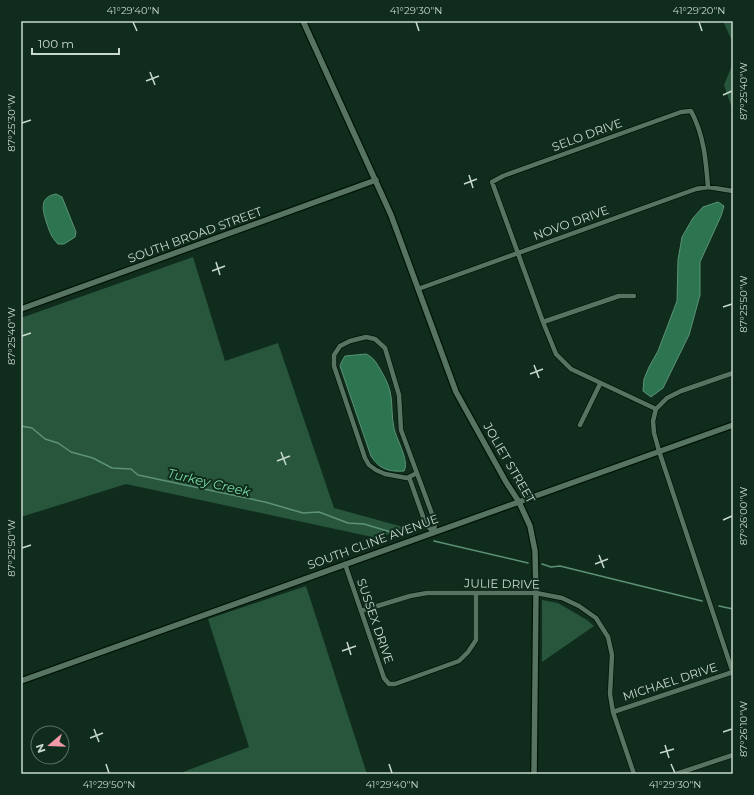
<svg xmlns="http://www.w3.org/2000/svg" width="754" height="795" viewBox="0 0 754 795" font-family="Montserrat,sans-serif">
<rect width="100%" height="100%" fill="#102c1d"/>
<path fill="#28563d" d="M723,21H733V43Z
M733,63V111L724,85Z
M193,257L225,361L278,343L334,508L407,528L377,538L126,484L21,517V318Z
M306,586L367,774H178L249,747L208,619Z
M542,600L558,603L587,620L594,626L542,662Z"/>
<path fill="#2d7450" stroke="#5c9276" d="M56,194L62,197L76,232L75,237L64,244H58C51,237 49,230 46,221C42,208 40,197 56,194Z
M718,202L724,206L721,216L700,262V295L689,335L663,388L651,397L643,391L644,379L649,367L658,351L677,301L678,260L682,237L693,218L703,207Z
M366,354C373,357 376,362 380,369C384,376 388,383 390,391C393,403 391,416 394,428C396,439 410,461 404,471C389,472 379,469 371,456L340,366L342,361L345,356Z"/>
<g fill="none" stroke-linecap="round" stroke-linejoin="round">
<path stroke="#5c9276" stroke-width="1.5" d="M21,426L32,428L45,439L58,443L71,452L93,458L112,468L131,469L138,475L265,502L303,513L319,512L348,523L364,524L401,535
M434,541L528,563
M542,564L551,567L560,566L702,601
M719,606L733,609"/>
<defs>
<path id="minor" d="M418,289L696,189L708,187L733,191
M543,322L619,296H634
M733,373L681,391L667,398L656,409L653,421L654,433L659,451L733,673
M656,409L571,369L556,354L543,322L492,182L503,176L681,112L691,111C704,135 706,161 708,187
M580,425L600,384
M417,473L407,478L385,474L376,470L369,465L365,458L334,366V355L340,346L350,341L366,337L375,339L385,348L399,395L401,430L435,522L434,532
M409,477L426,525L434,532
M345,564L384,678L389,684H395L459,661L468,652L476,640V593
M361,611L410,596L427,593H536L562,598L579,606L596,618L608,637L612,655L610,694L613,712L634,774
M613,712L733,672
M676,774L733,755"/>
<path id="tertiary" d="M303,21L391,215L456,392L506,482L519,502L530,526L535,551L536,593L534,774
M21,309L376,180
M21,681L733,425"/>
</defs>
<use href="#minor" stroke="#001407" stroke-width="6"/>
<use href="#tertiary" stroke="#001407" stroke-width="8"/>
<use href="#minor" stroke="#577462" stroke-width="4.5"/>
<use href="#tertiary" stroke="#577462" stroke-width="5.5"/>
</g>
<path fill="none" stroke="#c8d8ce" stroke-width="1.5" d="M133,22L137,31M416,22L419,31M699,22L702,31M150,72L155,85M146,81L159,76M723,95L732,91M22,123L31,120M469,175L473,188M464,184L477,179M216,262L220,275M212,271L225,266M723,307L732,304M22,336L31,333M534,365L539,378M530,374L543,369M281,452L286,465M277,461L290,456M723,520L732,516M22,548L31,545M599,555L604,568M595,564L608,559M347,642L351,655M342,651L356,646M94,729L99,742M723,732L732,729M90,738L103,733M665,745L669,758M660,753L674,749M106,764L109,773M389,764L392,773M671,764L675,773"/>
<g text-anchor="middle" stroke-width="4" stroke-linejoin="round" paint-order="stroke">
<g font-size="12" fill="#c8d8ce" stroke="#102c1d">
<text transform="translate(587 135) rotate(-20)" y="4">SELO DRIVE</text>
<text transform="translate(571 223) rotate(-20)" y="4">NOVO DRIVE</text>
<text transform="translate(195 235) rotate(-20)" y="4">SOUTH BROAD STREET</text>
<text transform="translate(509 463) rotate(60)" y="4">JOLIET STREET</text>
<text transform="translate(373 542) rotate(-20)" y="4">SOUTH CLINE AVENUE</text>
<text transform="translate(502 584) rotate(1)" y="4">JULIE DRIVE</text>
<text transform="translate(375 621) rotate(71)" y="4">SUSSEX DRIVE</text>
<text transform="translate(670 682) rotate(-18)" y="4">MICHAEL DRIVE</text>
</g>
<g font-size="13" font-style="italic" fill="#79dca6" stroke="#102c1d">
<text transform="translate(209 482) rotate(13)" y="5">Turkey Creek</text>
</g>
</g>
<rect width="754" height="795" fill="none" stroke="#102c1d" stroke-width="44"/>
<g transform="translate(50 745) rotate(251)"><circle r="19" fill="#102c1d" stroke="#5a7164"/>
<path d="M0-3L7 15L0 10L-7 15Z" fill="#f39aa9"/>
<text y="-6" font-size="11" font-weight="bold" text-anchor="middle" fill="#c8d8ce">N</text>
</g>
<path d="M32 48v6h87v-6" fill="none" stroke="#c8d8ce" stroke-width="2"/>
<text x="38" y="48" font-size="12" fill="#c8d8ce" stroke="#102c1d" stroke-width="3" paint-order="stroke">100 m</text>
<rect x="22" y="22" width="710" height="751" fill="none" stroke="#c8d8ce" stroke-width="1.5"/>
<g font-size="10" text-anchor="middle" fill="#c8d8ce">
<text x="133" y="14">41°29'40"N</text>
<text x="416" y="14">41°29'30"N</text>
<text x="699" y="14">41°29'20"N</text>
<text transform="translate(743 91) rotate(-90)" y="4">87°25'40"W</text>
<text transform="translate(11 123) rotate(-90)" y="4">87°25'30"W</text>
<text transform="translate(743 304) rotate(-90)" y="4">87°25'50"W</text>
<text transform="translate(11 336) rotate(-90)" y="4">87°25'40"W</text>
<text transform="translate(743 516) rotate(-90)" y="4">87°26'00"W</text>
<text transform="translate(11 548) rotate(-90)" y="4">87°25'50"W</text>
<text transform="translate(743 729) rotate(-90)" y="4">87°26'10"W</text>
<text x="109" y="788">41°29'50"N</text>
<text x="392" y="788">41°29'40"N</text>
<text x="675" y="788">41°29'30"N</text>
</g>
</svg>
